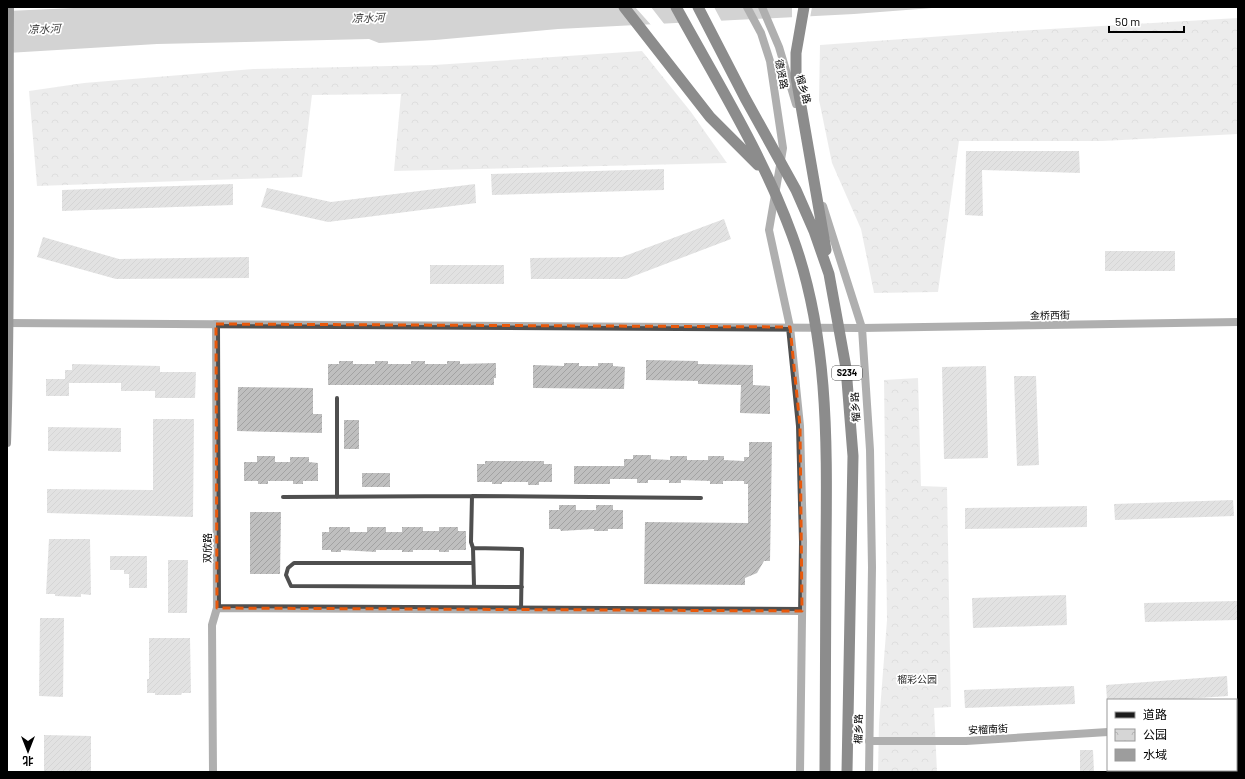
<svg xmlns="http://www.w3.org/2000/svg" width="1245" height="779" viewBox="0 0 1245 779" font-family="Barlow,'Noto Sans SC',sans-serif">
<defs>
<pattern id="park-crowns" width="20" height="18" patternUnits="userSpaceOnUse"><rect width="20" height="18" fill="#d6d6d6"/><path d="M2 6a3 3 0 1 1 6 0M12 15a3 3 0 1 1 6 0" fill="none" stroke="#b6b6b6"/></pattern>
<pattern id="building-hatch" width="6" height="6" patternUnits="userSpaceOnUse"><rect width="6" height="6" fill="#bfbfbf"/><path d="M-1 1l2-2M0 6l6-6M5 7l2-2" fill="none" stroke="#a2a2a2"/></pattern>
</defs>
<rect width="100%" height="100%" fill="#fff"/>
<path fill="url(#park-crowns)" d="M1238,18V134L1103,141H959L938,292L874,293L861,229L832,163L819,100L820,45L1000,32Z
M642,51L691,112L727,163L394,171L401,94L312,95L302,177L37,186L29,91L84,83L253,69L434,65Z
M918,378L921,486L947,487L951,707L934,708L937,772H878L879,723L887,620L884,380Z"/>
<path fill="#9d9d9d" d="M397,7L441,8L945,7L854,14L558,29L435,40L379,43L369,39L157,44L7,53V11L96,7Z"/>
<path fill="#fff" d="M635,7H651L665,25L652,26Z
M671,7H714L722,22L680,25Z
M792,7H812L810,18L792,19Z"/>
<path fill="url(#building-hatch)" d="M966,151H1079L1080,173L982,170L983,216L965,215Z
M664,169V190L492,195L491,174Z
M233,184V205L62,211V190Z
M475,184L476,203L328,222L261,207L267,188L331,202Z
M724,219L731,239L626,279H531L530,258L622,257Z
M43,237L119,259L249,257V278L116,279L37,257Z
M1105,251H1175V271H1105Z
M430,265H504V284H430Z
M646,360L698,361V364L753,365V385L770,386V414L740,413L741,385L698,384V381L646,380Z
M339,361H353V364H375V361H388V364H411V361H425V364H447V361H460V364L496,363V378H494V385H328V364H339Z
M564,363H579V366H598V363H613V366L625,367L624,389L533,388V365L564,366Z
M72,364L160,366V372H196L195,398H155V391H121V383H69V396H46V379H65V370H72Z
M986,366L988,458L944,459L942,367Z
M1014,376H1036L1039,465L1017,466Z
M238,387L313,388V414H322V433L237,431Z
M153,419H194L193,517L47,513V489L153,490Z
M344,420H359V449H344Z
M48,427L121,428V452L48,451Z
M749,442H772L770,561H764L757,573L745,578V585L644,584L645,522L748,523V484H744V481H723V484H710V481L681,480V483H669V480H648V483H637V479H610V484H574V466H624V459H633V455H651V459L670,460V456H687V460H708V456H724V460L744,461V457H749Z
M257,456H275V462H290V457H309V462L318,463V481H303V484H293V481H268V484H258V481H244V462H257Z
M485,461H544V464H552V482H539V485H528V482H502V484H492V482H477V464H485Z
M362,473H390V487H362Z
M1233,500L1234,516L1115,520L1114,504Z
M559,505H576V510H596V505H613V510H623V529H608V531H594V529L561,531L560,529H549V510H559Z
M1087,506V527L965,529V508Z
M250,512H281L280,574H250Z
M329,527H350V532H367V527H386V532H402V527H423V531H439V527H458V531H466V550H449V552H439V550H413V552H402V550H376V552L341,550V552H331V550H322V532H329Z
M49,539H90L91,595L81,594V597L55,596V594H46Z
M110,556H147V588H129V574H124V570H110Z
M168,560H188L187,613H168Z
M1066,595L1067,625L973,628L972,598Z
M1237,601V620L1145,622L1144,603Z
M40,618H64L63,697L39,696Z
M149,638H190L191,693H182L181,695H155V693H147V679H149Z
M1227,676L1228,696L1172,700H1107L1106,685Z
M1074,686L1075,704L965,708L964,690Z
M44,735L91,736V772H44Z
M1080,750H1093L1094,772H1080Z"/>
<g fill="none" stroke-linecap="round" stroke-linejoin="round">
<path stroke="#4f4f4f" stroke-width="4" d="M337,398V497
M472,496L701,498
M283,497L472,496L471,542L473,548L474,586
M473,548L522,549L521,610
M473,563H294L288,568L286,575L291,586L522,587"/>
<path stroke="#4f4f4f" stroke-width="8" d="M217,608L802,611
M1236,725H1238
M869,741H966L1108,732
M213,772L212,625L217,608L216,324"/>
<path stroke="#4f4f4f" stroke-width="8" d="M747,7L761,33L770,61L783,148L769,230L790,327L800,426L803,542L800,772
M762,7L779,47L796,104
M823,206L862,328L870,450L872,567L869,772
M7,323L862,328L1238,322"/>
<path stroke="#1c1c1c" stroke-width="8" d="M7,443C12,298 9,153 10,7"/>
<path stroke="#000" stroke-width="11" d="M624,7L710,117L758,165
M676,7C717,82 763,155 792,235C829,335 827,443 826,548C826,623 825,697 825,772
M698,7L745,98L796,190L814,231L829,274L846,368L853,456L847,772
M804,7L796,53V77L826,250"/>
</g>
<path d="M0 0H1245V779H0ZM216,324L790,327L800,426L802,611L217,608Z" fill="#fff" fill-opacity=".55" fill-rule="evenodd"/>
<path fill="none" stroke="#e8590c" stroke-width="3" stroke-dasharray="8 5" stroke-linejoin="round" d="M216,324L790,327L800,426L802,611L217,608Z"/>
<g text-anchor="middle" stroke-width="3.5" stroke-linejoin="round" paint-order="stroke">
<rect fill="#fff" stroke="#4c4c4c" stroke-width="1" x="832" y="366" width="30" height="14" rx="3"/>
<g font-size="9" font-weight="bold" fill="#000">
<text x="847" y="376">S234</text>
</g>
<g font-size="10" fill="#000" stroke="#fff">
<text transform="translate(782 74) rotate(79)" y="4">德贤路</text>
<text transform="translate(804 89) rotate(74)" y="4">榴乡路</text>
<text transform="translate(1050 315) rotate(-1)" y="4">金桥西街</text>
<text transform="translate(855 407) rotate(-94)" y="4">榴乡路</text>
<text transform="translate(207 548) rotate(-90)" y="4">双欣路</text>
<text transform="translate(858 729) rotate(-89)" y="4">榴乡路</text>
<text transform="translate(988 729) rotate(-3)" y="4">安榴南街</text>
</g>
<g font-size="10" fill="#2d2d2d" stroke="#fff">
<text x="917" y="683">榴彩公园</text>
</g>
<g font-size="11" font-style="italic" fill="#3e3e3e" stroke="#fff">
<text transform="translate(368 18) rotate(-2)" y="4">凉水河</text>
<text transform="translate(44 29) rotate(-2)" y="4">凉水河</text>
</g>
</g>
<rect width="1245" height="779" fill="none" stroke="#000000" stroke-width="16"/>
<rect x="1107" y="699" width="130" height="72" fill="#ffffff" stroke="#999999"/>
<rect x="1115" y="712" width="20" height="6" fill="#1c1c1c" stroke="#999999"/>
<text x="1143" y="719" font-size="12" fill="#000000">道路</text>
<rect x="1115" y="729" width="20" height="12" fill="url(#park-crowns)" stroke="#999999"/>
<text x="1143" y="739" font-size="12" fill="#000000">公园</text>
<rect x="1115" y="749" width="20" height="12" fill="#9d9d9d" stroke="#999999"/>
<text x="1143" y="759" font-size="12" fill="#000000">水域</text>
<g transform="translate(28 751) rotate(180)" stroke="#ffffff" stroke-width="3" paint-order="stroke">
<path d="M0-3L7 15L0 10L-7 15Z" fill="#000000"/>
<text y="-6" font-size="11" font-weight="bold" text-anchor="middle" fill="#000000">北</text>
</g>
<path d="M1109 26v6h75v-6" fill="none" stroke="#000000" stroke-width="2"/>
<text x="1115" y="26" font-size="12" fill="#000000" stroke="#ffffff" stroke-width="3" paint-order="stroke">50 m</text>
</svg>
